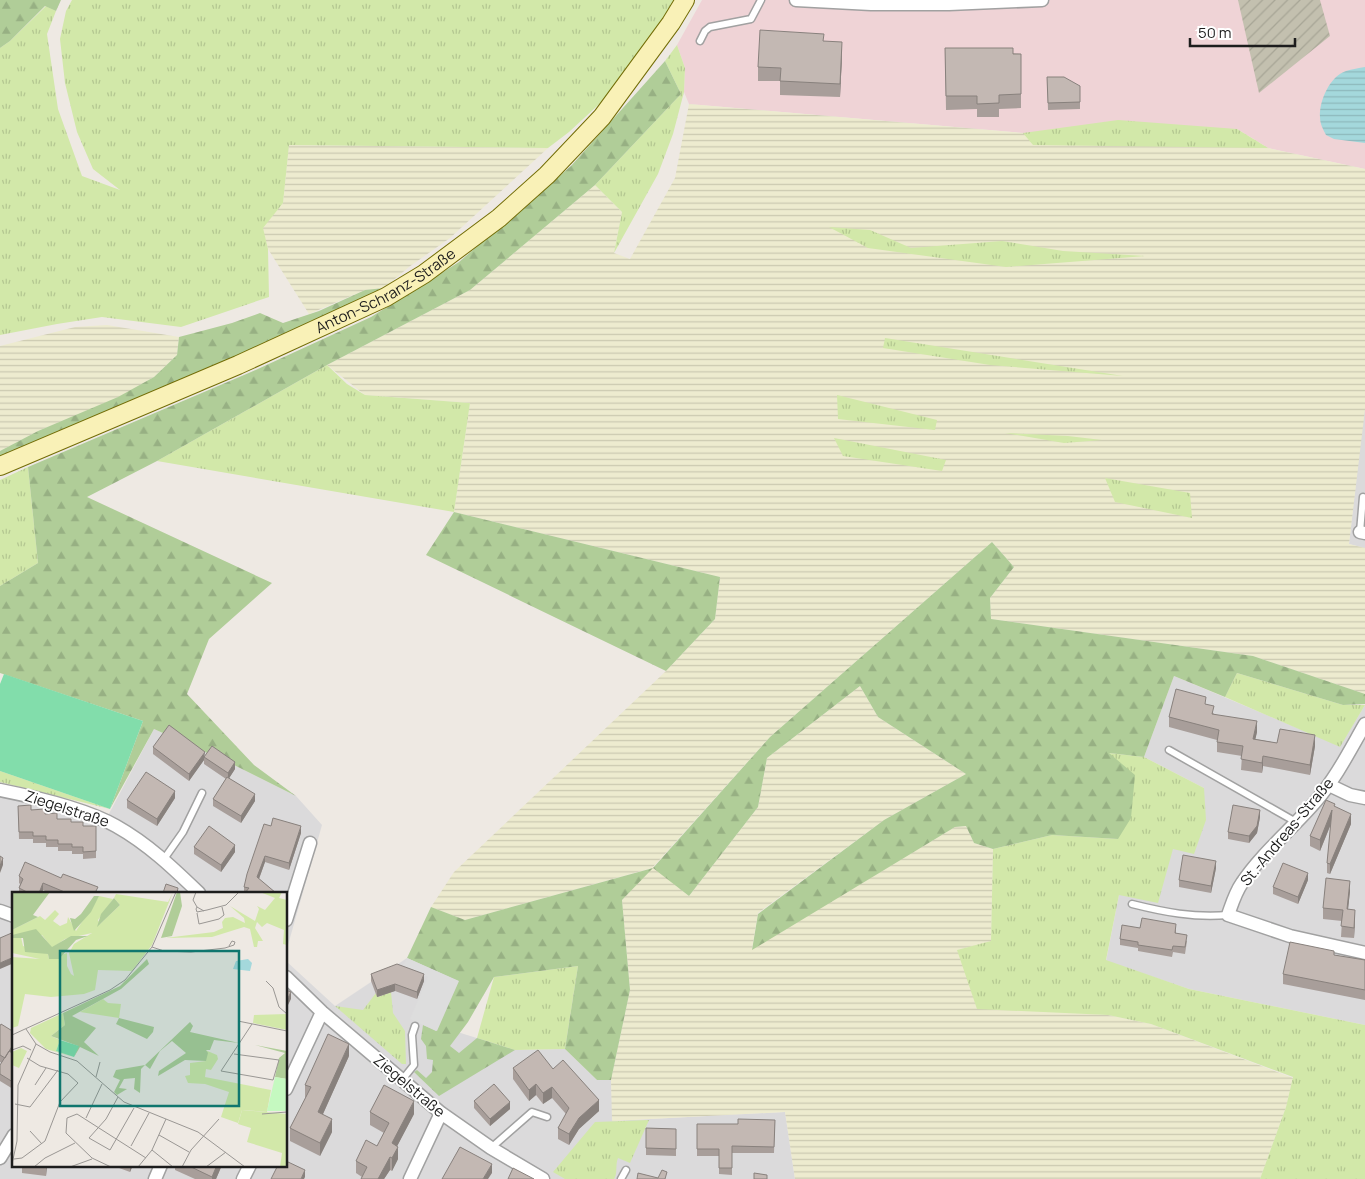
<svg xmlns="http://www.w3.org/2000/svg" width="1365" height="1179" viewBox="0 0 1365 1179" font-family="Manrope,sans-serif">
<defs>
<pattern id="construction-furrows" width="10" height="10" patternUnits="userSpaceOnUse" patternTransform="scale(1.25)"><rect width="10" height="10" fill="#c3c0af"/><path d="M-1 1l2-2M0 10L10 0M9 11l2-2" fill="none" stroke="#a7a596"/></pattern>
<pattern id="farmland-rules" width="6" height="5" patternUnits="userSpaceOnUse" patternTransform="scale(1.25)"><rect width="6" height="5" fill="#edebcf"/><path d="M0 2.5h6" fill="none" stroke="#cbc9b1"/></pattern>
<pattern id="grass-tufts" width="24" height="20" patternUnits="userSpaceOnUse" patternTransform="scale(1.25)"><rect width="24" height="20" fill="#d2e8a9"/><path d="M3 7l-1-3M5 7V3M7 7l1-3M15 17l-1-3M17 17v-4M19 17l1-3" fill="none" stroke="#b4c791"/></pattern>
<pattern id="forest-firs" width="22" height="20" patternUnits="userSpaceOnUse" patternTransform="scale(1.25)"><rect width="22" height="20" fill="#b0cd98"/><path d="M5 1l3.5 6h-7zM16 11l3.5 6h-7z" fill="#97b083"/></pattern>
<pattern id="water-rules" width="6" height="5" patternUnits="userSpaceOnUse" patternTransform="scale(1.25)"><rect width="6" height="5" fill="#a4d8dc"/><path d="M0 2.5h6" fill="none" stroke="#8db9bc"/></pattern>
</defs>
<rect width="100%" height="100%" fill="#eee9e3"/>
<path fill="#dbdadb" d="M1364,409H1365V548L1349,544Z
M1174,676L1340,746L1365,705V1025L1189,989L1106,961L1119,895L1173,849L1204,788L1144,757Z
M154,729L234,765L296,796L322,825L286,952V893H14V1165H286V961L335,1006L407,958L459,981L448,1029L515,1050L565,1049L597,1080H611L613,1121L785,1112L795,1179H0V796L50,808L103,825Z"/>
<path fill="#efd3d6" d="M702,0H1365V169L1268,148L1237,129L1023,133L689,104L684,92L685,68L677,45Z"/>
<path fill="url(#construction-furrows)" d="M1238,0H1320L1330,36L1259,93Z"/>
<path fill="url(#farmland-rules)" d="M689,104L1023,133L1237,129L1268,148L1365,169V409L1349,544L1365,548V694L1253,656L991,619L990,598L1014,567L992,542L770,737L653,867L689,896L758,807L767,758L860,686L878,717L966,774L884,820L758,913L752,949L955,827L966,826L974,843L993,849L991,942L957,950L1064,1012L1108,1015L1151,1024L1293,1078L1286,1107L1260,1179H795L785,1112L612,1121L611,1080L630,990L622,900L652,868L465,920L431,907L454,872L666,671L715,619L720,577L454,512L470,403L365,395L327,365L470,290L595,185L622,212L614,253L630,259L675,178Z
M289,145L548,148L450,238L409,267L384,288L365,290L309,314L268,249L262,227L283,203Z
M107,325L179,337L177,355L154,377L119,397L38,431L0,451V346L75,327Z"/>
<path fill="url(#grass-tufts)" d="M72,0H676L609,95L569,132L548,148L289,145L283,203L263,228L268,249L269,297L181,327L102,317L57,324L0,335V48L10,41L46,6L56,11L47,34L58,109L82,176L120,190L93,169L77,132L65,83L60,39L66,11Z
M677,45L685,68L684,92L673,134L658,174L614,253L622,212L595,185L681,94L665,61Z
M1118,120L1237,129L1268,148L1033,145L1023,133Z
M829,227L870,230L911,248L1002,241L1063,251L1145,256L1006,267L868,248Z
M885,338L1123,376L990,365L883,348Z
M327,365L347,384L365,395L470,403L454,512L157,461Z
M837,395L937,420L935,430L838,419Z
M1005,433L1068,436L1102,440L1064,443Z
M834,438L946,460L942,471L843,456Z
M28,467L38,563L0,586V480Z
M1105,478L1190,493L1192,518L1115,502Z
M1237,673L1343,705H1365L1340,747L1225,697Z
M1109,753L1144,757L1204,788L1206,820L1194,854L1173,849L1158,903L1119,895L1106,960L1189,989L1365,1025V1179H1260L1286,1107L1293,1077L1151,1024L1108,1015L977,1009L957,950L991,941L993,849L1052,835L1118,839Z
M0,771L110,809L0,782Z
M578,966L565,1049L515,1050L477,1038L494,977Z
M391,992L393,1013L405,1031L406,1064H402L335,1006L363,1010L376,993L378,997Z
M649,1120L630,1163L618,1158C615,1165 618,1173 614,1179H565L553,1172L595,1122Z"/>
<path fill="url(#forest-firs)" d="M0,0H61L56,11L45,6L10,41L0,48Z
M665,61L681,94L595,185L470,290L327,365L157,461L87,497L272,583L209,639L187,694L254,765L296,796L234,765L154,729L110,809L143,721L0,673V586L38,563L28,467L251,372L371,317L459,262L571,166Z
M384,288L262,352L0,469V451L38,431L118,397L154,377L177,355L179,337L232,323L260,313L283,323L319,311L365,290Z
M454,512L720,577L715,619L666,671L426,555Z
M992,542L1014,567L990,598L991,619L1253,656L1365,694V704L1343,705L1237,673L1225,697L1174,676L1144,757L1109,753L1135,775L1131,818L1118,839L1052,835L993,849L974,843L966,826L955,827L752,950L758,914L884,820L966,774L878,717L860,686L767,758L758,807L689,896L653,868L622,900L630,990L611,1080H597L565,1049L578,966L494,977L468,1022L450,1046L459,1053L477,1038L515,1050L439,1096L414,1072L417,1070L426,1078L432,1072L433,1060L427,1059L426,1046L421,1039L423,1025L436,1031L458,981L407,958L431,907L465,920L653,868L770,737Z"/>
<path fill="#82ddab" d="M4,674L143,721L110,809L0,771V684Z"/>
<path fill="#ddd" d="M407,958L459,981L437,1031L410,1019L428,977L403,966Z"/>
<path fill="url(#water-rules)" d="M1365,67V143L1334,139L1326,135C1323,129 1320,124 1320,117C1319,101 1330,76 1346,71C1352,69 1359,68 1365,67Z"/>
<g fill="none" stroke-linecap="round" stroke-linejoin="round">
<defs>
<path id="service" d="M700,41L705,31L710,27L751,19L761,0
M1360,532L1363,497
M1169,750L1296,822
M164,859L183,832L202,793
M1132,904C1164,912 1194,918 1228,915
M402,1080L414,1065L412,1035L415,1026
M491,1148L532,1112L547,1117
M621,1179L626,1170"/>
<path id="minor" d="M796,0L871,4H949L1042,0
M1360,532L1365,533
M1365,724C1350,750 1336,778 1316,801C1292,829 1262,853 1242,883C1235,893 1232,904 1228,915L1290,936L1365,953
M1329,785L1350,795L1365,798
M0,790C35,797 86,809 116,826C148,844 173,868 199,893
M0,911L14,916
M286,920L310,843
M286,977L322,1012L441,1113L491,1148L543,1179
M286,1089L322,1012
M0,1158L14,1135
M155,1179L161,1165
M243,1179L250,1165
M410,1179L441,1113"/>
<g id="secondary">
<path id="s1" d="M0,466L238,365L386,297L424,274L499,218L547,175L602,117L671,23L685,0"/>
</g>
</defs>
<use href="#service" stroke="#a1a1a1" stroke-width="9"/>
<use href="#minor" stroke="#a1a1a1" stroke-width="15"/>
<use href="#secondary" stroke="#736d06" stroke-width="20"/>
<use href="#service" stroke="#fff" stroke-width="6"/>
<use href="#minor" stroke="#fff" stroke-width="12"/>
<use href="#secondary" stroke="#f9f1b7" stroke-width="18"/>
</g>
<path fill="#a89e9a" d="M824,41L842,56L840,97L780,95V81H758V67Z
M945,48L1021,54V108L999,109V117H977V109L946,110Z
M1047,77L1080,86V109L1048,110Z
M1206,704L1214,714L1257,732L1255,739L1277,743L1315,746L1310,775L1263,766L1262,773L1241,770L1242,756L1217,752V740L1169,727V717Z
M153,747L205,756L235,769L229,778L255,801L241,823L213,806V799L226,779L204,764V760L189,781L153,754Z
M175,798L157,826L127,808V800Z
M18,806L45,814L57,819L71,822L83,826H96V858L83,859V854H72V851H58V847H46V843H33V839H19Z
M1335,807L1351,824L1330,874L1327,873V863L1331,824L1320,851L1310,846V836Z
M1260,817L1257,833L1249,843L1228,839V832Z
M271,826L301,833L289,870L265,862L259,879L276,893H244V887Z
M194,847L235,852L221,872L194,854Z
M1216,868L1211,893L1179,887V880Z
M19,876L61,878L98,893H49L43,890L42,893H19V888L20,884L19,883Z
M1308,880L1298,904L1273,894V887Z
M1350,891L1348,909L1355,920L1354,938L1341,937L1342,921L1323,919V908Z
M1140,928L1176,930V933L1187,941L1185,954L1173,952L1172,957L1138,951V948L1120,945V939Z
M1334,955L1365,960V1000L1283,984V974Z
M371,974L424,981L417,999L395,991L377,997L371,981Z
M0,1026L12,1053L14,1054L13,1089L0,1081V1065L2,1063L0,1062Z
M349,1056L323,1114L332,1132L320,1156L290,1141V1128L306,1097H305V1085Z
M513,1068L553,1069L599,1111L579,1129L569,1145L558,1139V1128L566,1114L552,1098L543,1104L536,1095L529,1101L513,1079Z
M474,1101L510,1109L490,1126L474,1108Z
M370,1112L414,1114L397,1146L398,1159L392,1171L390,1170L384,1179H361L362,1177L356,1173V1161L377,1146L384,1133L370,1125Z
M775,1120L774,1153H732V1175L719,1174V1156H697V1124H738Z
M646,1128L676,1129V1156L646,1155Z
M22,1165H47L46,1176L22,1173Z
M111,1165H133L130,1172Z
M175,1165H222L216,1179H195L175,1170Z"/>
<path fill="#88817d" d="M842,42V56L840,97V84Z
M1257,721V732L1253,750V739Z
M1315,735V746L1310,775V765Z
M205,752L204,760L189,781V774Z
M1263,756V766L1262,773V763Z
M235,762V769L228,780V773Z
M175,791V798L157,826V819Z
M255,794V801L241,823V816Z
M1260,810V817L1257,833L1249,843V836Z
M1332,810V821L1320,851V840Z
M1351,814V824L1330,874V864Z
M301,826V833L289,870V863Z
M235,845V852L221,872V865Z
M265,856V862L257,884V877Z
M3,858V865L0,873V866Z
M1216,861V868L1211,893V886Z
M1308,873V880L1298,904V897Z
M1350,881V891L1347,919V909Z
M43,883V890L42,893H39Z
M1355,910V920L1354,938V928Z
M14,957V963L0,969V963Z
M424,974V981L417,999V992Z
M395,984V991L377,997V990Z
M291,992V999L286,1009V1002Z
M14,1043V1050L5,1065V1058Z
M349,1044V1056L318,1125V1112Z
M536,1084V1095L529,1101V1090Z
M552,1087V1098L543,1104V1093Z
M599,1100V1111L579,1129L569,1145V1134L579,1118Z
M414,1101V1114L392,1156V1143Z
M510,1102V1109L490,1126V1119Z
M332,1119V1132L320,1156V1143Z
M398,1147V1159L392,1171V1158Z
M390,1157V1170L384,1179H378Z
M492,1164V1173L488,1179H483Z
M46,1165H47L46,1176Z
M130,1165H133L130,1172Z
M217,1165H222L216,1179H212V1177Z
M305,1170V1177L304,1179H301Z"/>
<path fill="#c3b8b3" stroke="#88817d" d="M760,30L824,34L823,41L842,42L840,84L780,81L781,68L758,67Z
M945,48H1013V54H1021V94L999,95V103L977,104V96H946Z
M1047,77H1064L1080,86V102L1048,103Z
M1176,689L1206,697L1205,704L1214,706L1212,714L1257,721L1253,739L1277,743L1280,729L1315,735L1310,765L1263,756L1262,763L1241,759L1243,746L1217,742L1219,730L1169,717Z
M169,725L205,752L189,774L153,747Z
M212,746L235,762L228,773L204,757Z
M146,772L175,791L157,819L127,800Z
M227,777L255,794L241,816L213,799Z
M1326,800L1335,804L1334,806L1351,814L1330,864L1327,863L1332,810L1320,840L1310,836Z
M31,805V810L45,809V814L57,813V819H71V822H83V826H96V851L83,852V847H72V844H58V840H46V836H33V832H19L18,806Z
M1233,805L1260,810L1257,826L1249,836L1228,832Z
M273,818L301,826L289,863L265,856L257,877L276,893H245L249,888L244,887L247,874L264,824L271,826Z
M209,826L235,845L221,865L194,847Z
M1183,855L1216,861L1211,886L1179,880Z
M0,856L3,858L0,866Z
M25,862L61,878L63,874L98,887L95,893H67L43,883L39,893H29L19,888L23,879L19,876Z
M1283,863L1308,873L1298,897L1273,887Z
M1326,878L1350,881L1347,909L1355,910L1354,928L1341,926L1343,910L1323,908Z
M166,884L178,888L177,893H163Z
M1142,918L1176,924L1175,933L1187,935L1185,947L1173,946L1172,950L1138,945V942L1120,939L1122,925L1140,928Z
M14,932V957L0,963V938Z
M1290,942L1334,951V955L1365,960V990L1283,974Z
M397,964L424,974L417,992L395,984L377,990L371,974Z
M286,990L291,992L286,1002Z
M1,1024L14,1032V1043L5,1058L0,1055V1026Z
M328,1034L349,1044L318,1112L332,1119L320,1143L290,1128L311,1087L305,1085Z
M538,1050L553,1069L563,1060L599,1100L579,1118L569,1134L558,1128L569,1108L552,1087L543,1093L536,1084L529,1090L513,1068Z
M9,1051L14,1054L13,1082L0,1074V1065Z
M494,1084L510,1102L490,1119L474,1101Z
M384,1085L414,1101L392,1143L398,1147L392,1158L390,1157L378,1179H361L367,1167L356,1161L366,1140L377,1146L389,1123L370,1112Z
M738,1119L775,1120L774,1147L732,1146V1168H719V1149H697V1124H738Z
M646,1128L676,1129V1149L646,1148Z
M460,1147L492,1164L483,1179H442Z
M286,1161L305,1170L301,1179H271L278,1165H286Z
M187,1165H217L212,1177Z
M513,1168L534,1179H508Z
M662,1170L667,1172L665,1179H637L638,1173L658,1178Z
M754,1173L767,1175V1179H754Z"/>
<g text-anchor="middle" stroke-width="4" stroke-linejoin="round" paint-order="stroke">
<g font-size="15" fill="#1d1d1d" stroke="#fff">
<text dy="5" stroke="none"><textPath href="#s1" startOffset="424">Anton-Schranz-Straße</textPath></text>
<text transform="translate(67 809) rotate(18)" y="5">Ziegelstraße</text>
<text transform="translate(1287 832) rotate(-50)" y="5">St.-Andreas-Straße</text>
<text transform="translate(409 1086) rotate(40)" y="5">Ziegelstraße</text>
</g>
</g>
<g transform="translate(12 892)">
<rect width="275" height="275" fill="#eee9e3"/>
<path d="M161,0L140,53L120,79L86,78L83,98L72,102L39,105L13,102L6,134L0,136V65L28,67L0,61V46L9,45L11,54L36,62L37,67L55,61V74L59,82L62,84L57,61L62,52L80,41L53,47L40,56L30,43H0V38L28,24L33,28L43,18L47,22L41,29L48,34L55,31L56,25L64,39L87,4L101,7L86,28L88,32L108,13L102,6L104,2L156,10ZM248,0H270L267,6L275,8V53L271,52L272,38L255,31L250,35L245,30L243,36L251,49H246L245,55H242L238,37L232,35L200,45L153,46L202,40L211,36L210,30L213,26L221,25L233,31L232,26L218,14L243,29L247,17L245,14L253,18L263,6ZM91,107L96,111L109,112L107,126L68,120ZM51,121L53,133L39,144L48,148L44,159L62,165L34,157L18,141L19,136ZM275,122V138L241,131L242,123ZM9,156L15,159L7,176L0,173V160ZM193,158L205,163L206,167L199,178L194,177L193,185L259,198L255,220L230,218L226,231L209,225L217,200L193,192L176,191L173,184L178,183V171L194,169Z" fill="#d2e8a9"/>
<path d="M0,0H38L21,23L26,25L0,38ZM165,0H168L170,14L160,44L149,46ZM82,4H87L79,20L62,39L58,26L63,27L69,22ZM102,6L108,13L85,35L89,22ZM24,37L40,55L59,44H76L64,48L47,67H37L36,62L13,60L11,46H0V43ZM135,67L137,72L109,97L60,124L84,136L72,150L87,164L68,155L62,165L66,154L39,144L53,133L51,121L108,94ZM107,126L142,135L141,140L135,147L104,132ZM178,130L181,134L178,140L227,151L202,148L198,158H194L196,161L194,169L173,168L146,184L147,179L174,161L160,149L148,159L138,177L133,173L129,177L128,201L122,197L123,186L112,187L107,196L115,197L105,203L102,200L108,188L101,185L104,178L133,173ZM243,153L275,159V187L263,185L267,166L273,161Z" fill="#b0cd98"/>
<path d="M263,185L275,187V219H255Z" fill="#c5f9c0"/>
<path d="M230,218L275,222V275H268L270,261L235,250L239,236L226,232Z" fill="#d2e8a9"/>
<path d="M48,148L67,154L62,165L44,159Z" fill="#82ddab"/>
<path d="M236,67L240,71L238,79L221,77L224,69Z" fill="#a4d8dc"/>
<path fill="none" stroke="#9a9794" stroke-width="1" d="M184,0L181,8L185,15M192,19L185,15L184,17L185,20L195,18L214,13L227,0M185,21L187,32L207,27L212,23L210,15M140,55L152,59L179,60L213,56L222,53L223,50L220,49L217,54M254,89L261,96L267,115L275,122M226,129L275,139M14,137L24,152L38,160L65,169L112,210L186,240L233,275M0,143L98,98L113,88L140,55L164,0M0,158L11,154L19,158M222,162L267,168L261,188L209,179L240,132M84,185L88,170M23,193L34,176M106,205L94,227L77,246L98,258L122,216M3,212L18,215L46,178M65,222L55,226L54,241L80,266L99,275M65,222L134,266M250,222L275,220M74,226L90,192M18,239L30,252M147,243L177,260M119,254L137,221M140,258L161,275M2,267L10,266L33,249L48,210L66,191L56,182L28,174L15,166M0,272L5,249L6,193L24,152M22,275L33,266L63,251M58,275L80,267M126,275L140,258L154,227M170,275L179,258L207,227M194,275L214,260"/>
<path fill="#0f766e" fill-opacity="0.15" stroke="#0f766e" stroke-width="2.5" d="M48,59H227V214H48Z"/>
<rect width="275" height="275" fill="none" stroke="#1d1d1d" stroke-width="2.5"/>
</g>
<path d="M1190 38v8h105v-8" fill="none" stroke="#1d1d1d" stroke-width="2.5"/>
<text x="1198" y="38" font-size="15" fill="#1d1d1d" stroke="#ffffff" stroke-width="4" paint-order="stroke">50 m</text>
</svg>
